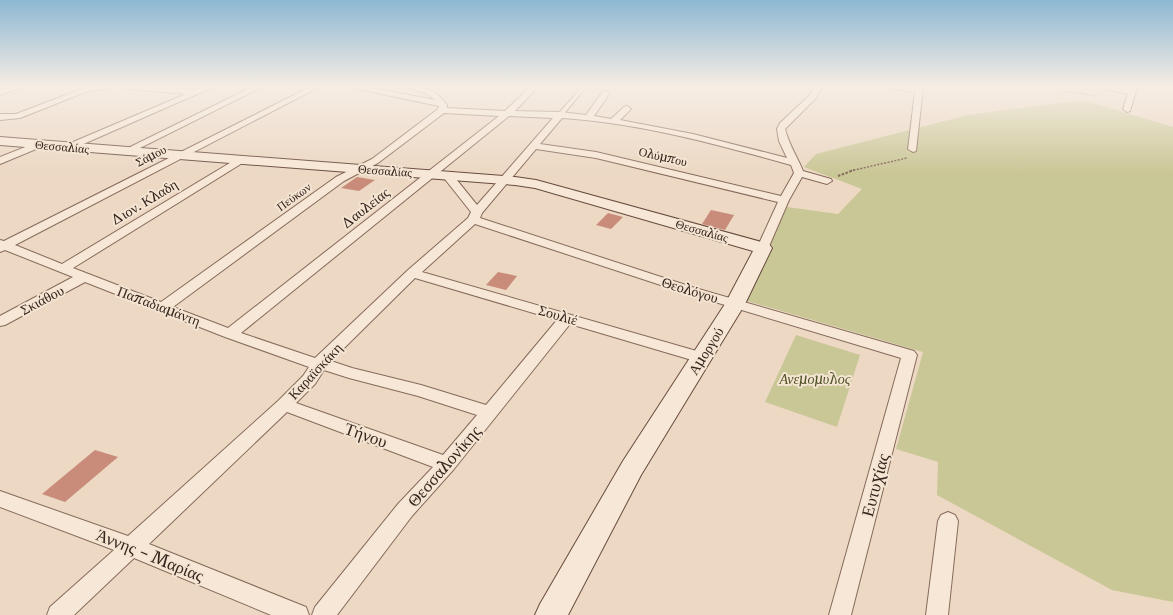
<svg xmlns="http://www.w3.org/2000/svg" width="1173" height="615" viewBox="0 0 1173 615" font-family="Merriweather,serif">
<rect width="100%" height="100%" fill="#ecd8c3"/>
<path fill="#cac797" d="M1084,100L1173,127V602L1112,590L937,495L938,462L896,449L923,352L740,299L787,207L838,214L862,189L804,167L816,154L968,115Z
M796,335L860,355L837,427L765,402Z"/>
<path fill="#c98c7a" d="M357,177L375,180L359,191L341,188Z
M711,210L734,215L725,230L702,224Z
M608,213L623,217L611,229L596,225Z
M498,272L517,276L506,290L486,285Z
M95,450L118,457L65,502L42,494Z"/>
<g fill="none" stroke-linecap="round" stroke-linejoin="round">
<defs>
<path id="lane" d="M582,87H586L562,116H558V114Z"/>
<path id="street" d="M11,87H22L0,95V90Z
M87,87H111L107,89L88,91L20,118L0,120V114H16Z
M125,87H156L195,90L203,87H213L72,149H66L64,147L66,145L186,94L129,89Z
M252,87H262L130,153H124L122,151Z
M310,87H319L15,245L62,264L238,158H244L246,160L244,162L73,268L161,302L336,177L372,159L438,109L439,106L358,89L354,87H368L435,100L427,94L408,87C425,85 437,91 447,105V108L505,111L530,87H538L515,111L560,112L586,115L603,91H606L610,93L594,116L611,119L624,107L627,106L631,109L620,120L693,134L787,158L779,141L777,129L780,123L810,95L814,87H822L816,98L785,129C789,145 798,158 803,171L831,179L832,181L827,184L802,177L789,200L767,251H759L757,248L778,202L596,158L536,149L482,213L480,218L695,288L914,351L917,355L851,615H829L901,358L685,293L475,224L422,272L707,354L710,358L707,362L702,363L570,324L454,469L412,516L337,615H312L315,607L398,504L433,467L287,412L149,544L306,607L309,615H271L134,558L74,615H47L50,607L114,550L0,507V491L128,536L278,401L303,376L309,367L225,337L85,282L5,325L0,326V316L73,277L5,250L0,252V240L4,241ZM444,113L499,116L228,328L173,307L344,181L378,163ZM509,116L553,118L477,205L452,174H444L443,176L444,178L471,212L468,218L408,270L315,358L241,333ZM562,118C639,123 716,144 791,165L794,173L781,196L596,152L540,144ZM415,278L557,320L486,405L421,385L352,368L331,361ZM324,370L349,378L418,396L477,415L443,455L296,403L315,384Z
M891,87H923L916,151L913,152L908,149L915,92L895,89Z
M1100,87H1115L1129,89V87H1137L1130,111L1127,112L1123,109L1128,94L1104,89Z
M38,142L41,143L43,145L41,147L0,164V157Z
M948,512L955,515L958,521L948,615H926L938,521L941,515Z"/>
<path id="secondary" d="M0,137L515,177L536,180L769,244L772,248L745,304L641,475L568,615H535L540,604L623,461L725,304L753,251L535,188L515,185L0,145Z"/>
</defs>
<use href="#lane" stroke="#866a5b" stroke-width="2"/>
<use href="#street" stroke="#866a5b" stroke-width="2"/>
<use href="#secondary" stroke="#684b3e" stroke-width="2"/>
<path stroke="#866a5b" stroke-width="1.5" stroke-dasharray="2 1.5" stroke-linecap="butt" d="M1062,91L1097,96
M850,171L907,158"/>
<path stroke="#866a5b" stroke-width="2" stroke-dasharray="2.5 1.5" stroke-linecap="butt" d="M838,176L854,170"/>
<use href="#lane" fill="#f7e7d6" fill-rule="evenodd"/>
<use href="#street" fill="#f7e7d6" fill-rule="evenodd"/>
<use href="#secondary" fill="#f7e7d6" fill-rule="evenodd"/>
</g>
<linearGradient id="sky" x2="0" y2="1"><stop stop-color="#8db8d3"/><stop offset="0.5" stop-color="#f6ede4"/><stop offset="1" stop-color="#f6ede4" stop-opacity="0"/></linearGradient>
<rect width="1173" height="173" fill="url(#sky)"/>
<g text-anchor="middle" stroke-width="4" stroke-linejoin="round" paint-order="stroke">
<g font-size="12" fill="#36251e" stroke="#f4e4d2">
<text transform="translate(62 147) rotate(5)" y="4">Θεσσαλίας</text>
<text transform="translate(151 156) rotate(-27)" y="4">Σάμου</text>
<text transform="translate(663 157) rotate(13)" y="4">Ολύμπου</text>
<text transform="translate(385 171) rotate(4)" y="4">Θεσσαλίας</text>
<text transform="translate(294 197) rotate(-36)" y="4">Πεύκων</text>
<text transform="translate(702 231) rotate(16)" y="4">Θεσσαλίας</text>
</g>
<g font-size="14" fill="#36251e" stroke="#f4e4d2">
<text transform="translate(144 202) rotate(-31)" y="5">Διον. Κλαδη</text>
<text transform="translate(365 208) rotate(-38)" y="5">Δαυλείας</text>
<text transform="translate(690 290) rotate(17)" y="5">Θεολόγου</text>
<text transform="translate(42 300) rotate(-28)" y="5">Σκιάθου</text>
<text transform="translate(159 306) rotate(21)" y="5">Παπαδιαμάντη</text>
<text transform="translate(558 315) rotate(16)" y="5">Σουλιέ</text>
<text transform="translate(706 351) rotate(-58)" y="5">Αμοργού</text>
<text transform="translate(315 371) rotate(-47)" y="5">Καραϊσκάκη</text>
</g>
<g font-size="14" font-style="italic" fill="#4f5225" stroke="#f4e4d2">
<text x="815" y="384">Ανεμομυλος</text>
</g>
<g font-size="17" fill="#36251e" stroke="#f4e4d2">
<text transform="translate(366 435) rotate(20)" y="6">Τήνου</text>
<text transform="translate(444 466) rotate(-49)" y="6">Θεσσαλονίκης</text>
<text transform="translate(875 485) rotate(-75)" y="6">Ευτυχίας</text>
<text transform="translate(150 555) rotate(22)" y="6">Άννης - Μαρίας</text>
</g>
</g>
</svg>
